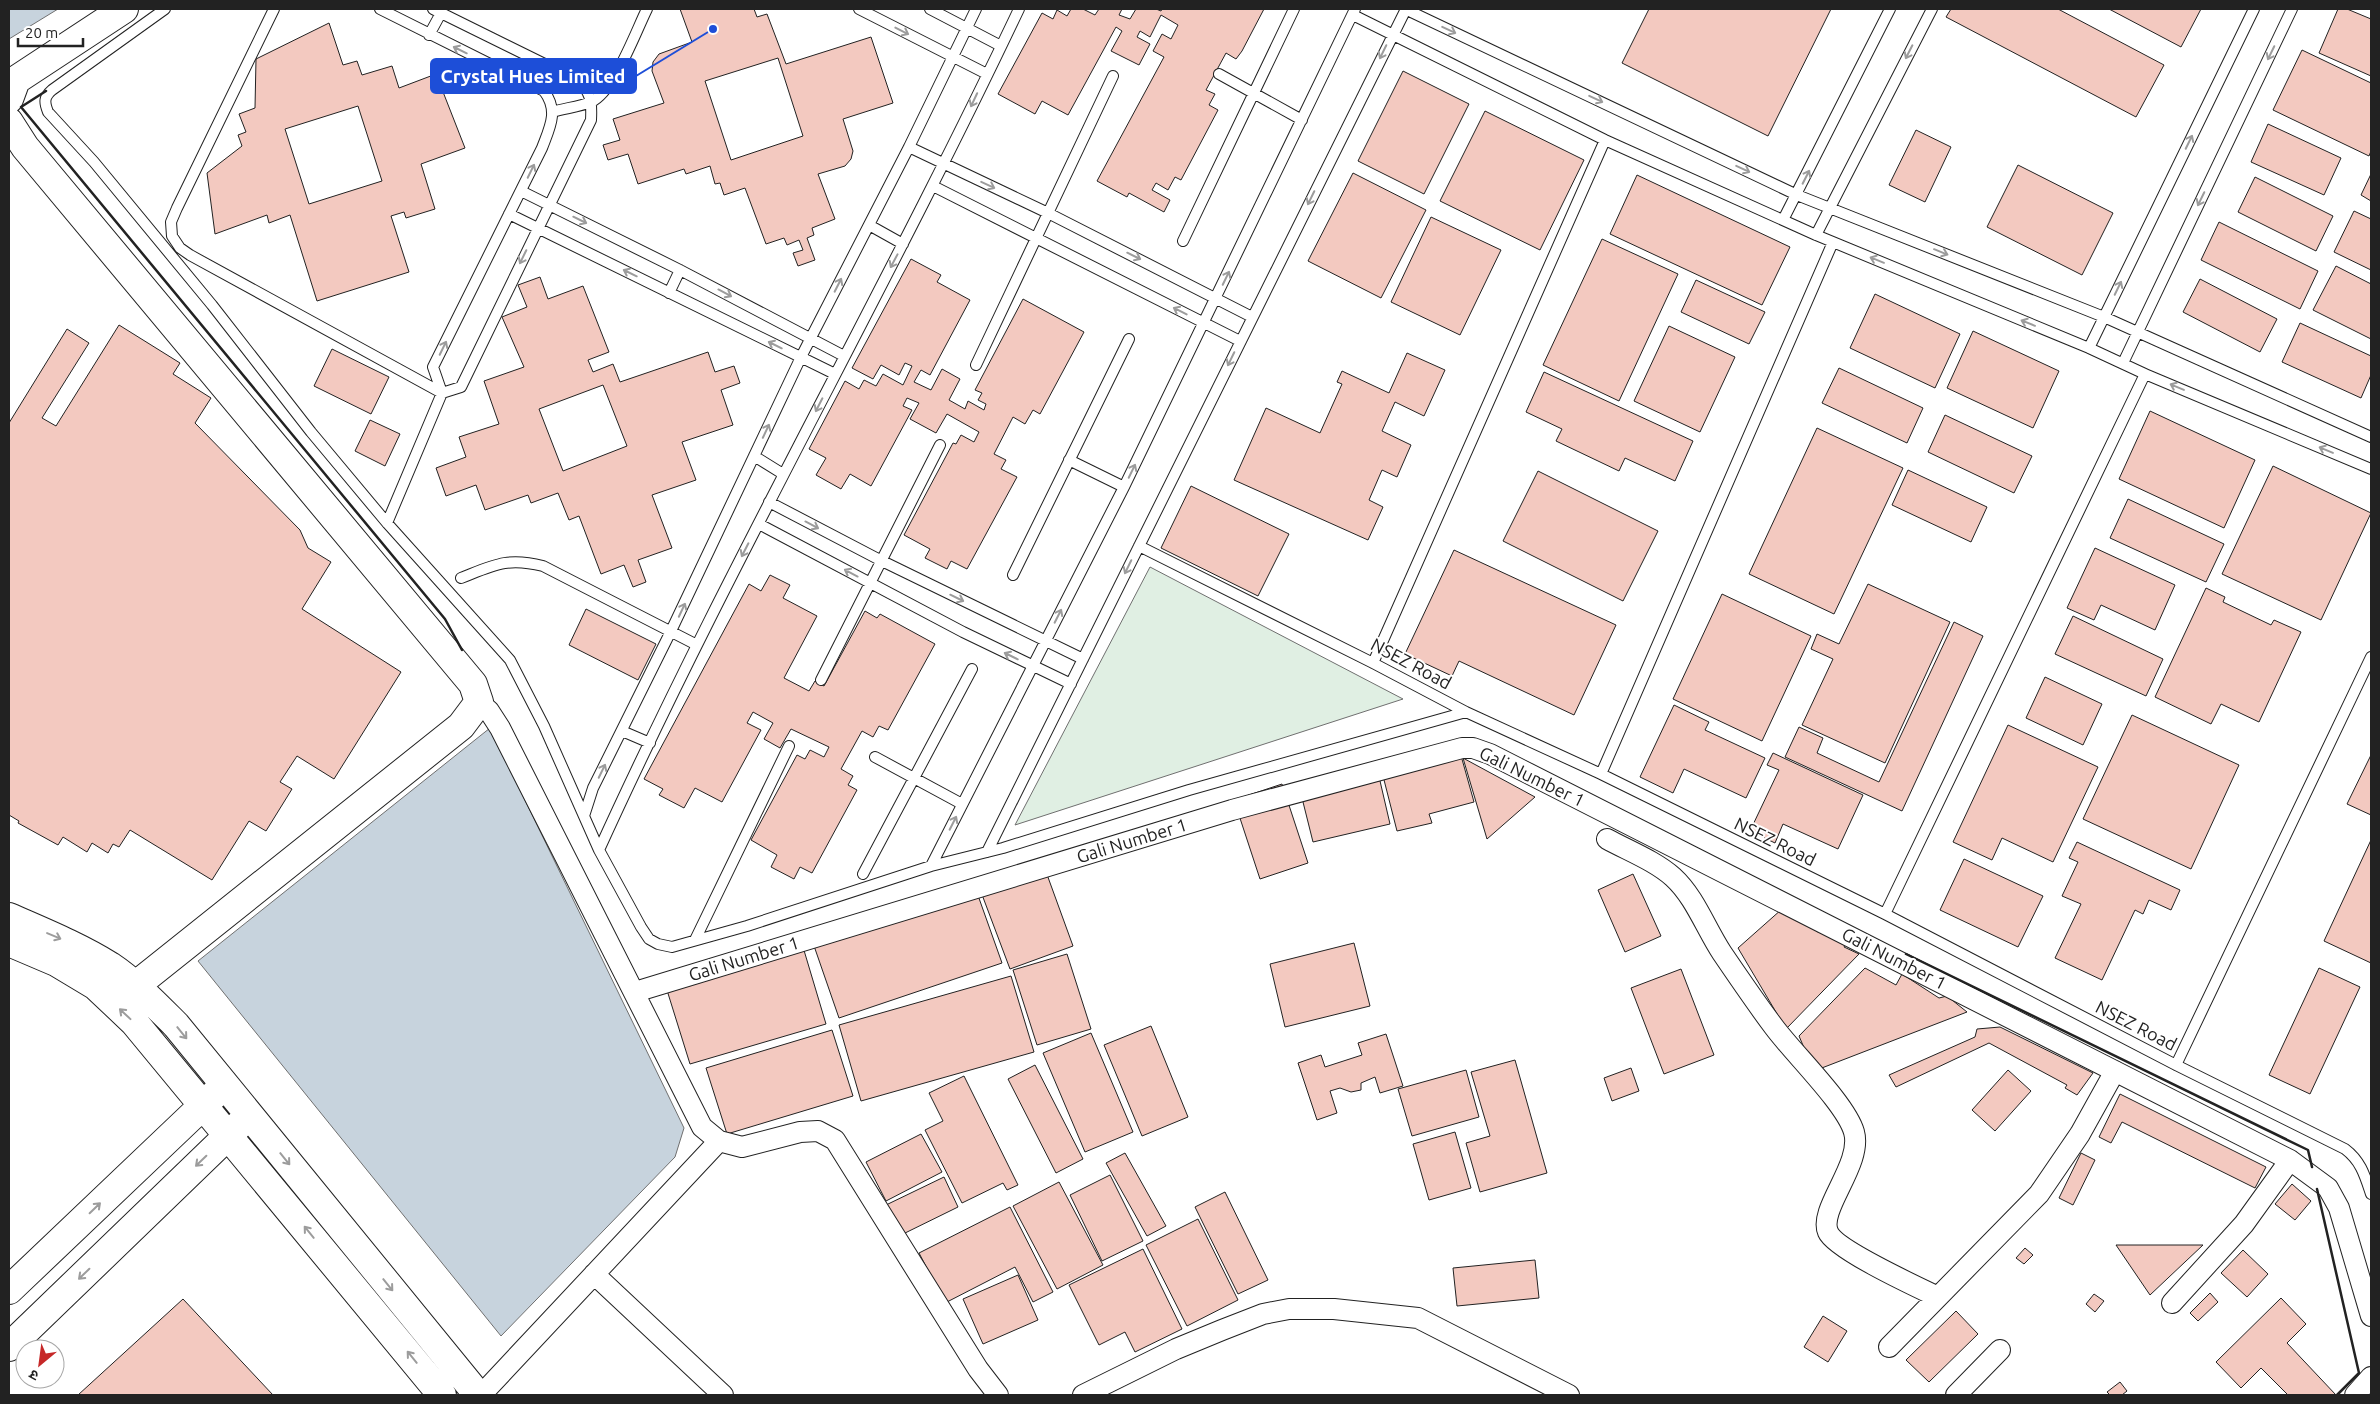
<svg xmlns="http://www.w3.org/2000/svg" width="2380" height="1404" viewBox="0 0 2380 1404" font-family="Ubuntu,'Noto Sans Devanagari',sans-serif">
<rect width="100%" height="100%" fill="#fff"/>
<path fill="#e0efe3" stroke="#6f6f6f" d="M1150,567L1403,699L1015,825Z"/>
<path fill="#c7d3dd" stroke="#6f6f6f" d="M9,9H58L9,39Z
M490,728L684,1128L675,1157L501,1336L198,961Z"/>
<path fill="#f3c9c0" stroke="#222" fill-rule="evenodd" d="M680,9H754L757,17L767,14L786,64L871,37L893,103L843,119L853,151L851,159L845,166L818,174L835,219L812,228L814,235L807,238L815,260L798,266L793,253L803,250L799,240L787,245L784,238L766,244L745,188L724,195L720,183L715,184L710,166L686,174L684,169L638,184L628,154L608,160L603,145L620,140L613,119L664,103L652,71L653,62L659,54L692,42ZM778,58L803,136L731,160L705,81Z
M1071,9H1083L1095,15L1099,9H1122L1119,15L1130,19L1136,9H1156L1161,11L1162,9H1264L1242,51L1236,59L1226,53L1206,90L1215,94L1209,105L1218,110L1181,180L1175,177L1168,190L1156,183L1152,190L1170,200L1164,212L1129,193L1127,197L1097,181L1164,57L1153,51L1162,34L1171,39L1178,25L1161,15L1150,37L1140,31L1137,37L1150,44L1139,65L1111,51L1122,31L1116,27L1068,115L1042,101L1035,114L998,94L1042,13L1053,19L1057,10L1067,16Z
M1649,9H1831L1768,136L1622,63Z
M1951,9H2058L2164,65L2136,117L1946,17Z
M2109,9H2201L2181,47Z
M2338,9H2347L2371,19V76L2319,53Z
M329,23L343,65L357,61L362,75L392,66L399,88L436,74L465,148L421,164L435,209L406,218L404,212L391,216L409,272L317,301L290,215L269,223L267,215L215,234L207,173L242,146L238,135L246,132L239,114L255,108L256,59ZM358,106L382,181L309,204L285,129Z
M2302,50L2371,83V151L2369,156L2273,110Z
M1403,71L1469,104L1424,194L1358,161Z
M1485,111L1584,160L1540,250L1440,201Z
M2268,124L2341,158L2324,195L2251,162Z
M1916,130L1951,147L1925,202L1889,185Z
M2018,165L2113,213L2082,275L1987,227Z
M1353,173L1426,210L1381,298L1308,261Z
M2371,174V201L2361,195Z
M1637,175L1790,247L1762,305L1610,234Z
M2255,177L2333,216L2316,251L2238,212Z
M2354,211L2371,219V270L2334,252Z
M1431,217L1501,250L1460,335L1391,302Z
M2219,222L2318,271L2300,309L2201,260Z
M1602,239L1678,274L1619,401L1543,365Z
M911,259L941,275L937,282L970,300L930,375L921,370L914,382L931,390L942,369L960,379L949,400L965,409L968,401L984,410L986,404L978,400L982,393L975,390L1023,299L1084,332L1040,414L1033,410L1025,424L1013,417L994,454L1006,460L1001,469L1017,477L967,569L951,561L947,569L925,558L930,549L904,535L953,443L956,444L961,435L974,442L979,432L947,414L936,433L910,419L919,403L907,398L903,406L912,410L871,486L850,474L841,489L816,475L826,458L809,449L845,381L859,389L864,380L876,386L883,374L903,385L912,366L905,363L899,375L881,365L873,379L852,368Z
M2336,266L2371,284V339L2313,310Z
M540,277L548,299L583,286L609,352L588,360L593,372L613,364L620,382L708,352L715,372L734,366L740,383L721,390L733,425L682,442L696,480L652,495L672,548L638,560L646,582L633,587L624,565L601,574L579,516L569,520L558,493L531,503L528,495L485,510L476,485L446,496L436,468L466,457L459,437L499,424L484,381L524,367L502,317L527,307L518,285ZM603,385L627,446L563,471L539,409Z
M2200,279L2277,319L2260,352L2183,312Z
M1696,280L1765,312L1749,344L1681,312Z
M1875,294L1960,334L1935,388L1850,348Z
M2300,323L2371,356V375L2361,398L2282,362Z
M119,325L180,363L173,374L211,398L195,423L300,530L308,548L331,562L302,609L401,672L334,779L297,756L280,782L292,789L266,831L249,821L212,880L130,830L119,847L113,844L108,853L92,843L87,852L63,837L58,845L18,823L19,821L9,815V423L67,329L89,343L42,418L56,426Z
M1669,326L1735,357L1700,432L1634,401Z
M1973,331L2059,371L2033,428L1947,388Z
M332,349L389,377L371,414L314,386Z
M1407,353L1445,370L1424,416L1395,402L1382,431L1411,445L1397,477L1382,470L1369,500L1383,507L1368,540L1234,480L1266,408L1320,433L1342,384L1337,382L1342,371L1389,393Z
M1839,368L1923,408L1907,443L1822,403Z
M1544,372L1693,441L1675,481L1625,458L1619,471L1556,441L1562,429L1526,412Z
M2150,411L2255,460L2224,528L2119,479Z
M1945,415L2032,456L2014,493L1928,452Z
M370,420L400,434L385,466L355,451Z
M1817,428L1903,468L1834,614L1749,574Z
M2273,466L2371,513L2321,620L2222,574Z
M1908,470L1987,507L1971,542L1892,505Z
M1538,471L1658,531L1623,601L1503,541Z
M1191,486L1289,534L1258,596L1161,548Z
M2128,499L2224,544L2206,582L2110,538Z
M2095,548L2175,585L2155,630L2101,605L2094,620L2067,608Z
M1454,550L1616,625L1574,715L1459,661L1452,676L1405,654Z
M770,575L790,585L783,598L817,616L784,678L809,691L815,681L824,686L865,611L877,618L880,614L935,644L888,730L879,726L873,737L862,731L841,769L853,776L848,785L857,790L812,873L800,867L794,879L771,867L777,855L751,840L797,755L805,759L810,750L824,757L829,747L791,729L780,748L764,739L773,723L753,712L747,723L761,730L722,802L695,788L684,808L659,795L663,789L644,779L749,584L761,591Z
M1868,584L1950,622L1885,763L1802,725L1833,659L1811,649L1817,634L1839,644Z
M2206,588L2225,597L2223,602L2271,625L2274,620L2301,632L2259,722L2221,704L2211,724L2155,697Z
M1722,594L1811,636L1762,741L1673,699Z
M586,609L656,644L638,680L569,645Z
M2073,616L2163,659L2146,696L2055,654Z
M1954,622L1983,636L1902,811L1785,757L1799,727L1823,738L1817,753L1879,782Z
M2045,677L2102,704L2083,745L2026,718Z
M1674,705L1709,722L1705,730L1765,758L1746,798L1684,769L1673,793L1640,777Z
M2132,715L2239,765L2191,869L2083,819Z
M2008,725L2098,767L2053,862L2002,838L1992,860L1953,842Z
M1460,752L1474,802L1429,814L1432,823L1397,831L1382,772Z
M1773,753L1863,795L1838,849L1783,824L1775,843L1750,831L1779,770L1767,765Z
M2371,755V815L2347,804Z
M1463,758L1535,797L1487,839Z
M1377,768L1390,824L1313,842L1299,786Z
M1282,784L1308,863L1260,879L1234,800Z
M2371,840V963L2324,941Z
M2077,842L2180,890L2171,910L2149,900L2143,914L2135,910L2102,980L2055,958L2081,904L2062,896L2078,862L2069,858Z
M1964,859L2043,896L2018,947L1940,910Z
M1045,869L1073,946L1010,969L981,892Z
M1633,874L1661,936L1625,952L1598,890Z
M975,887L1002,963L839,1018L813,943Z
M1782,909L1818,932L1824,922L1850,936L1844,947L1859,954L1786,1029L1738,948Z
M1354,943L1370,1006L1285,1027L1270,964Z
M803,947L826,1024L690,1064L666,987Z
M1067,954L1091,1029L1037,1045L1013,970Z
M1865,968L1896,985L1902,974L1939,998L1947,996L1967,1012L1814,1071L1799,1036Z
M2319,968L2360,987L2310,1094L2269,1075Z
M1681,969L1714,1055L1664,1074L1631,988Z
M1011,976L1034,1052L861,1101L839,1025Z
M1151,1026L1188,1117L1142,1136L1104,1045Z
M2000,1027L2093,1073L2077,1095L2065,1088L2067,1085L1989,1043L1896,1087L1889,1075L1975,1037L1977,1029Z
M832,1030L853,1096L727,1134L706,1068Z
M1091,1033L1133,1132L1085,1152L1043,1053Z
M1386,1034L1403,1086L1380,1093L1375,1077L1361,1083V1090L1351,1092L1340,1088L1330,1091L1337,1113L1317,1120L1298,1063L1321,1055L1325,1067L1362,1055L1358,1043Z
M1515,1060L1547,1173L1480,1192L1466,1143L1490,1136L1471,1072Z
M1035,1065L1083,1159L1056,1173L1008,1079Z
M1631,1068L1639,1091L1612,1101L1604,1078Z
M1466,1070L1479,1117L1412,1136L1398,1089Z
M2008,1070L2031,1091L1995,1131L1972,1110Z
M964,1076L1018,1185L1007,1190L1003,1183L962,1203L925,1130L943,1121L929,1093Z
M2120,1094L2266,1167L2255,1188L2122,1122L2111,1143L2099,1137Z
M1455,1132L1471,1188L1429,1200L1413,1144Z
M921,1134L942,1172L886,1201L866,1162Z
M1125,1153L1166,1226L1147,1236L1106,1163Z
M2081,1153L2095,1160L2073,1205L2059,1198Z
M1110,1175L1143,1241L1102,1261L1070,1195Z
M944,1177L958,1207L901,1235L886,1205Z
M1059,1182L1103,1265L1057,1289L1013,1206Z
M2292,1184L2311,1201L2295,1220L2275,1204Z
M1225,1192L1268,1280L1238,1294L1195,1207Z
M1010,1207L1053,1292L1033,1302L1015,1267L945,1303L919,1253Z
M1198,1219L1238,1300L1187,1326L1146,1245Z
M2116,1245H2203L2150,1295Z
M2025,1248L2033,1255L2024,1264L2016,1258Z
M1143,1249L1182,1329L1135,1352L1125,1332L1099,1345L1069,1285Z
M2243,1250L2268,1274L2247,1297L2221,1273Z
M1535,1260L1539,1298L1457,1306L1453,1268Z
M1018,1275L1038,1320L983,1344L963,1299Z
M2210,1293L2218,1302L2198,1321L2190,1313Z
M2094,1294L2104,1301L2095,1312L2086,1304Z
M2281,1298L2306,1324L2287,1343L2336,1395H2288L2261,1368L2241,1388L2216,1362Z
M183,1299L273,1395H78Z
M1956,1311L1978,1334L1929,1382L1906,1360Z
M1823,1316L1847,1331L1828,1362L1804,1347Z
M2120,1382L2127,1391L2122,1395H2110L2107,1392Z"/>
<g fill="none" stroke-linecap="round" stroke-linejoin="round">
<defs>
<path id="lane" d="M165,9L52,90C44,97 44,102 48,112L94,162L212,305L311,432L387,523L510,660L544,726L599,850L641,927L649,939L658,944L672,947L747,926L931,866L1003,848L1189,790L1466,712
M274,9L177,208L171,222L172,236L180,248L190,255L442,393L461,387L591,120C592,101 591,92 577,80L433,9
M380,9L544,91C559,111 550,127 542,148L433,367L442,393L387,523
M859,9L987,74
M930,9L1001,46
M1405,9L1797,195L2104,317L2371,437
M1353,15L1605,140L1816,235L2089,348L2145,374L2371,469
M429,35L441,13
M1219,74L1302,120
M552,112C565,108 579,107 591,102C614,92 636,31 647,9
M909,147L1048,213L1252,317
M933,186L1240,341
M521,191L680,270L844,356
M509,214L835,374
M1783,220L1890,9
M869,225L903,244
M1816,235L1932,9
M1183,241L1294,9
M669,293L680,270
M2089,348L2254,9
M2123,363L2292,9
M976,365L1113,76
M754,456L783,474
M1069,460L1124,487
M769,502L880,560L1083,659
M759,524L963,632L1071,684
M1139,546L1373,663L1466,712L1601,774L1885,914L2176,1065L2345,1149C2361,1161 2365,1176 2371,1194
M1013,575L1129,339
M461,578C494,565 507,557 543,566L697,645
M1373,663L1605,140
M821,680L940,445
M622,731L650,743
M875,757L962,804
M1601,774L1833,242
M584,816L593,788L671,631L801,357L909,147L976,9
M599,850C729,564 885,292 1019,9
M987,852L1406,9
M931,866L1124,487L1355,9
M863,874L972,669
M1885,914L2145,374
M695,940L789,746
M2176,1065L2371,657"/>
<path id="street" d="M479,702L489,711L500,728L702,1127L719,1141L742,1147L800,1132L818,1131L835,1140L978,1369L998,1395
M1607,839C1629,851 1655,861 1673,877C1695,897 1706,929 1722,953C1739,978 1756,1003 1774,1027C1794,1054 1846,1104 1854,1132C1863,1164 1818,1209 1828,1232C1835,1249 1917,1287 1938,1297
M635,992L1232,810L1462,748H1473L1490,754L2290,1160L2328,1188L2339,1208L2371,1316
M594,1274L723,1395
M2172,1303L2244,1224L2290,1160
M1889,1347L2039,1194L2080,1134L2115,1071
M481,1395L719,1141
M1083,1395L1176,1349L1222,1330L1263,1314L1289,1309H1334L1418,1318L1569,1395
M1956,1395L2000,1350
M2355,1395L2371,1377"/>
<path id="secondary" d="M9,99L16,80L124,9
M9,122L25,147L473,684L479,702L461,726L135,986
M9,917C43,932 78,946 110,966C134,982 156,1005 176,1025L478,1395
M9,942L56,962L96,986L134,1022L442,1395
M9,1290L216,1093
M9,1347L241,1123"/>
</defs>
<use href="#lane" stroke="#222" stroke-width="12"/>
<use href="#street" stroke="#222" stroke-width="22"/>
<use href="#secondary" stroke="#222" stroke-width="30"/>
<use href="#lane" stroke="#fff" stroke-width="10"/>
<use href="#street" stroke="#fff" stroke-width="20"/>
<use href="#secondary" stroke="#fff" stroke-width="28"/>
<path stroke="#222" stroke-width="2.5" d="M46,91L21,107L445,619L462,650
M1906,954L2308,1150L2312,1167
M2317,1189L2359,1373L2337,1395"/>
</g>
<defs><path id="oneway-shaft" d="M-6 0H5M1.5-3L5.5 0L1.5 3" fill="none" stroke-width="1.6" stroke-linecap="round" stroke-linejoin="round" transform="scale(1.25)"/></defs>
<g stroke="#9c9c9c">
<use href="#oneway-shaft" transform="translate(1449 30) rotate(25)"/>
<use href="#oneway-shaft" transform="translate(902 31) rotate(27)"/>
<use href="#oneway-shaft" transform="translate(460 50) rotate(-154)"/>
<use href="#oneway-shaft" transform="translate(1383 52) rotate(116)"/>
<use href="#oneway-shaft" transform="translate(1909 52) rotate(117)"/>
<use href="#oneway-shaft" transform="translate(2271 53) rotate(116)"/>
<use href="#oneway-shaft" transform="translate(1596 99) rotate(25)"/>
<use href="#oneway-shaft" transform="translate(974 100) rotate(115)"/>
<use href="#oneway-shaft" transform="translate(2189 142) rotate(-64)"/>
<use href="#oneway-shaft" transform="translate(1743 169) rotate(25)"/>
<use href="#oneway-shaft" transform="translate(531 171) rotate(-64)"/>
<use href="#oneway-shaft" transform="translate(1806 177) rotate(-63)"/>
<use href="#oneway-shaft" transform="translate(988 185) rotate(25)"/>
<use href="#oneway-shaft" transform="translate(1311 198) rotate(116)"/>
<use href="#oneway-shaft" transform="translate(2201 199) rotate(116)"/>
<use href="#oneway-shaft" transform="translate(580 220) rotate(26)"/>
<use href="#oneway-shaft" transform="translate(1941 252) rotate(22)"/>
<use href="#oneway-shaft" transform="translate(1134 256) rotate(26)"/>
<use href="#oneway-shaft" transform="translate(523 257) rotate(116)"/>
<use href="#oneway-shaft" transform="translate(1877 260) rotate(-158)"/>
<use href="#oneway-shaft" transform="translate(894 261) rotate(118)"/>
<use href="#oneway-shaft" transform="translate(630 273) rotate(-154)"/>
<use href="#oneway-shaft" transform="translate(1226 278) rotate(-64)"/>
<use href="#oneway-shaft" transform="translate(838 285) rotate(-63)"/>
<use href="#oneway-shaft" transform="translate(2118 288) rotate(-64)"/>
<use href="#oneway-shaft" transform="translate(725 293) rotate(28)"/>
<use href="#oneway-shaft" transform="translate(1180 311) rotate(-153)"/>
<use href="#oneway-shaft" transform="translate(2028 323) rotate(-158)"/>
<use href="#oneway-shaft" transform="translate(775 345) rotate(-154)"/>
<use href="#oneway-shaft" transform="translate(443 348) rotate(-64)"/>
<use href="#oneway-shaft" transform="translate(1231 359) rotate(116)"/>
<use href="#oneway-shaft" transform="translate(2177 387) rotate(-157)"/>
<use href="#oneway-shaft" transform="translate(819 405) rotate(117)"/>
<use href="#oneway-shaft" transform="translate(766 431) rotate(-65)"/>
<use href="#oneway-shaft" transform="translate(2326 450) rotate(-157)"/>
<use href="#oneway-shaft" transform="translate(1132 471) rotate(-64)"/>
<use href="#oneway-shaft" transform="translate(812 525) rotate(28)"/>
<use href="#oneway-shaft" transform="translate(745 550) rotate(117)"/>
<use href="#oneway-shaft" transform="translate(1128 567) rotate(116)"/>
<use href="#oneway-shaft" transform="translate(851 573) rotate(-152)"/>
<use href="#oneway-shaft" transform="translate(957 598) rotate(26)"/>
<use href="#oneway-shaft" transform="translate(682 610) rotate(-65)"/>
<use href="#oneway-shaft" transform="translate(1058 616) rotate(-63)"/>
<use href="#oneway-shaft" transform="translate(1011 656) rotate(-154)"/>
<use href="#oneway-shaft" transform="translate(602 771) rotate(-64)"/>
<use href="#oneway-shaft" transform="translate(953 823) rotate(-63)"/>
<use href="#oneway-shaft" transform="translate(54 936) rotate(23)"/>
<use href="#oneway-shaft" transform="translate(125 1014) rotate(-137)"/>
<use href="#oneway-shaft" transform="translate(182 1033) rotate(51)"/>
<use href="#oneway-shaft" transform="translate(285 1159) rotate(51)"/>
<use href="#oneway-shaft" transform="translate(201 1161) rotate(136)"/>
<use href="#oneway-shaft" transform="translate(95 1208) rotate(-44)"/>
<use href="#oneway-shaft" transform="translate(309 1232) rotate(-129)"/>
<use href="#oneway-shaft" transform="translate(84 1274) rotate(136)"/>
<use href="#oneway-shaft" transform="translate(388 1285) rotate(51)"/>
<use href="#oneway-shaft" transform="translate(412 1357) rotate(-129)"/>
</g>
<g text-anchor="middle" stroke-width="4" stroke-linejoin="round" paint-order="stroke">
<g font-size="18" fill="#222" stroke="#fff">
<text transform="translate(1411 664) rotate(28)" y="6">NSEZ Road</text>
<text transform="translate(1532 777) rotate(26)" y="6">Gali Number 1</text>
<text transform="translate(1132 841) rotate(-17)" y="6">Gali Number 1</text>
<text transform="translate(1775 842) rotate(26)" y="6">NSEZ Road</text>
<text transform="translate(744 959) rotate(-17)" y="6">Gali Number 1</text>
<text transform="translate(1894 959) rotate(27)" y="6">Gali Number 1</text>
<text transform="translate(2136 1026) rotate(27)" y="6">NSEZ Road</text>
</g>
</g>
<path fill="none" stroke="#1d4ed8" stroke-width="2" d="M713 29L636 76"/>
<circle fill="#1d4ed8" stroke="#fff" stroke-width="2" cx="713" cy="29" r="5"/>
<rect fill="#1d4ed8" stroke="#1d4ed8" stroke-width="2" x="431" y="59" width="205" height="34" rx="5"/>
<g font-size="19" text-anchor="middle" font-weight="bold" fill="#fff">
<text x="533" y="83">Crystal Hues Limited</text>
</g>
<rect width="2380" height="1404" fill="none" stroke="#222222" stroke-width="20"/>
<g transform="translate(40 1364) rotate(209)"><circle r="24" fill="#ffffff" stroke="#a7a7a7"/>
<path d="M0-4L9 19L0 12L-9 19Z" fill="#c62828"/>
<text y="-8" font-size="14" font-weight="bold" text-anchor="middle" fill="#222222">उ</text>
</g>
<path d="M18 38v8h65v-8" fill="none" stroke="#222222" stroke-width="2.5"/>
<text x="25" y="38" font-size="15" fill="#222222" stroke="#ffffff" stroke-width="4" paint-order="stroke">20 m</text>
</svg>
